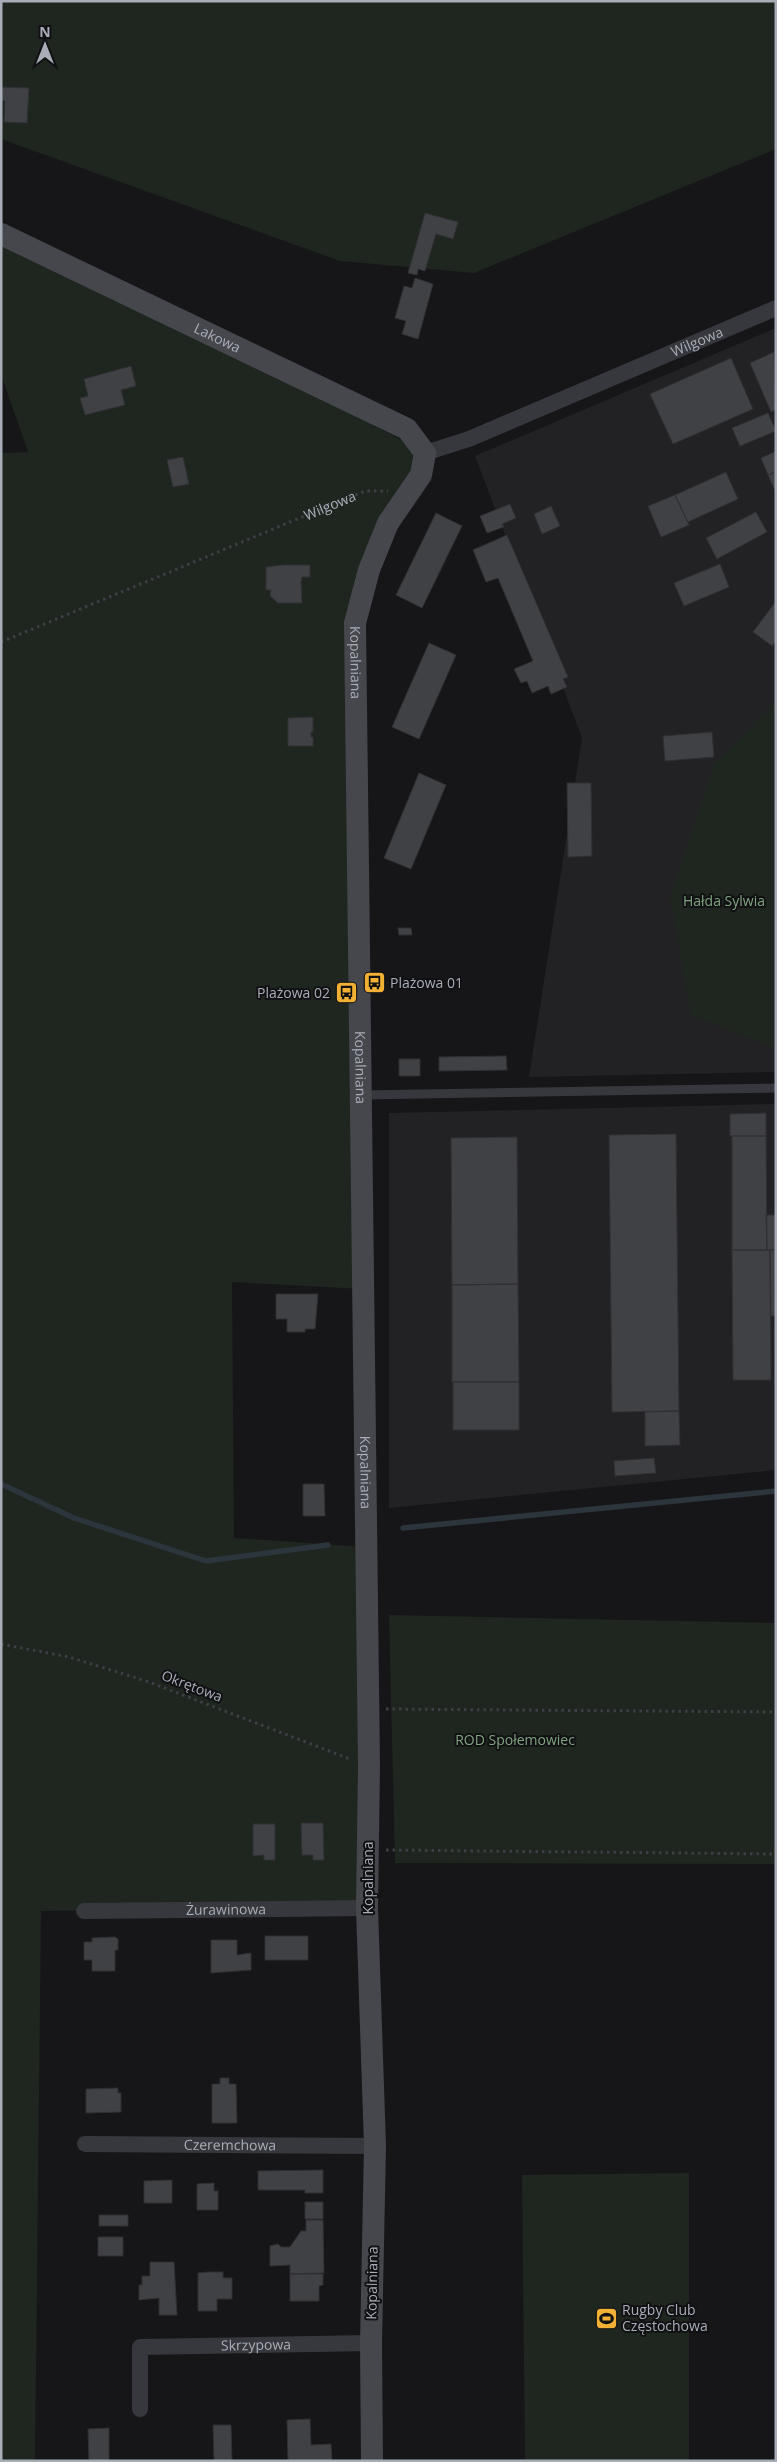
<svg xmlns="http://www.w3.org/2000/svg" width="777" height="2462" viewBox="0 0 777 2462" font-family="'Open Sans',sans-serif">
<rect width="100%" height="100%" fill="#161618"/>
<path fill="#222225" d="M776,328V1072L529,1077L582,738L475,456Z
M776,1104V1470L389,1508V1113Z"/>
<path fill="#1e261f" d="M1,1H776V149L474,273L340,261L1,139Z
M1,238L174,316L425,453L355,623L363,1289L232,1282L234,1538L366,1547L367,1908L41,1911L35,2461H1V453L28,452L1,374Z
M776,700V1049L691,1015L670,896L714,764Z
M389,1615L776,1623V1864L395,1863Z
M689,2173V2461H525L522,2175Z"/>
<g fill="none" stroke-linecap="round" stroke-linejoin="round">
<path stroke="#2c353c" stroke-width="5.5" d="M1,1484L74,1518L206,1561L328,1545
M403,1528L776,1491"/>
</g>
<path fill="#404145" stroke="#303034" d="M2,87L29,88L27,123L4,122L5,101L1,100Z
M425,213L458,222L453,239L436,234L425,271L418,269L417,275L408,273Z
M415,278L433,284L418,339L402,334L406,321L395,318L404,286L412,288Z
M774,352L776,410L771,412L750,363Z
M731,358L753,409L673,444L650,394Z
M131,366L136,386L121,390L125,405L85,415L80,398L88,396L84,379Z
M768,413L776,431L740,446L732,428Z
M776,451V472L768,475L761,458Z
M183,457L189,484L173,487L167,460Z
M726,472L738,499L688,522L675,495Z
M776,472V493L768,475Z
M675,495L689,525L661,537L648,506Z
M510,504L516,518L502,524L504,527L487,533L480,516Z
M551,506L560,526L542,534L534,514Z
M756,512L767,532L717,559L706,538Z
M436,513L462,526L422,608L396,595Z
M507,535L568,677L563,679L567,687L551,694L548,686L532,693L527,681L521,683L514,669L533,661L498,578L486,582L473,550Z
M720,564L729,587L684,606L674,583Z
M283,565H310V577H302L301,582L302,603H278L270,596L271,590H266V567Z
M776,601V641L772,646L753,632Z
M429,643L456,655L419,739L392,727Z
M313,717V732H311V737H313V746H288V718Z
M712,732L714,757L665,761L663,736Z
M419,773L446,785L411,869L384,858Z
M567,783H591L592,856L568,857Z
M398,928H411L412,935H399Z
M506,1056L507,1070L439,1071V1057Z
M399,1059H420V1076H399Z
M766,1113V1136H730V1114Z
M676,1134L679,1411L612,1412L609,1135Z
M732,1136H766L767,1250H732Z
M517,1137L518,1284L452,1285L451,1138Z
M766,1215H776V1250H767Z
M732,1250H770L771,1380H733Z
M770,1250H776V1316H771Z
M518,1284L519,1382H452V1285Z
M276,1294H318L315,1329H305V1332H287V1319H276Z
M453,1382H519V1430H453Z
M679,1411L680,1445L645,1446V1412Z
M654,1458L656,1473L615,1476L614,1461Z
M303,1484H324L325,1516H303Z
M301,1823H323L324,1860H313V1855H302Z
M253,1824H275V1860H264V1855L253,1856Z
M265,1936H308V1960H265Z
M115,1937L118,1939V1950H115V1971H92V1960H84V1942H92V1938Z
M211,1940H237V1955L251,1953V1970L211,1973Z
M220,2078H229V2084H236L237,2123H212V2084H220Z
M118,2088V2093H121V2112L86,2113V2089Z
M323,2170V2193H305V2190H258V2171Z
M172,2180V2203H144V2181Z
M214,2183V2191H218V2210H197V2184Z
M305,2202H323V2219H305Z
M99,2215H128V2226H99Z
M306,2220H323L324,2273L290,2274V2265L270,2266V2246L278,2244L281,2247H290L301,2231H306Z
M98,2237H123V2256H98Z
M150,2262H174L177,2315H159V2298L139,2300V2285H142V2276H150Z
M209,2272H223V2278H232V2299H217V2311H198V2273Z
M290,2274H323V2285L319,2286V2301H290Z
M310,2419L311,2445L331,2444L332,2461H288L287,2420Z
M213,2425H231L232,2461H214Z
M109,2428V2461H89L88,2429Z"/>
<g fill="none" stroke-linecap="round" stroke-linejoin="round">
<g stroke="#3d3f44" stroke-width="3" stroke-dasharray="2.5 4" stroke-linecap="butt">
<path id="s1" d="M1,642L365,491H388"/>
<path d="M1,1644L69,1657L149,1682L350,1759"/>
<path d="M386,1709L776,1712"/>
<path d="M386,1850L776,1854"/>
</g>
<path stroke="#37383d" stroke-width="9" d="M361,1095L776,1088"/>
<g stroke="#37383d" stroke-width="16">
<path id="s2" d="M425,453L469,439L776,308"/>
<path id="s3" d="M84,1911L367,1908"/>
<path id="s4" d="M85,2144L375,2146"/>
<path id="s5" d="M140,2409V2347L371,2343"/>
</g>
<path stroke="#45474d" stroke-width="22" id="s6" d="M1,234L407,429L425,453L421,475L388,523L369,570L355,623L369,1766L367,1908L375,2146L371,2343L372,2461"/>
</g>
<defs>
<symbol id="bus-square" viewBox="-11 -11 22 22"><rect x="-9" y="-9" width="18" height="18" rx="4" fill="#f2b134" stroke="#111113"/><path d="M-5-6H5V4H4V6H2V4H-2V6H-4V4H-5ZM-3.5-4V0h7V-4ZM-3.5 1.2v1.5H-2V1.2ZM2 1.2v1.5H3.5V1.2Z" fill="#111"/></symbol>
<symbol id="stadium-square" viewBox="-11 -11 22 22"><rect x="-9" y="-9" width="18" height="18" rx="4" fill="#f2b134" stroke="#111113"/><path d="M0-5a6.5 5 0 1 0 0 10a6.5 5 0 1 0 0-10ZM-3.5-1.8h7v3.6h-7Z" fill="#111"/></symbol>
</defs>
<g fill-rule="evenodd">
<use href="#bus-square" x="362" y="970" width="25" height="25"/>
<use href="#bus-square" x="334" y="980" width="25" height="25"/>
<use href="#stadium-square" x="594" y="2306" width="25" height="25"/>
</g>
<g text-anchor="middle" stroke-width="4" stroke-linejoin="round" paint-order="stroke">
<g font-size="14" fill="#a8adb8" stroke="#111113">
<text dy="5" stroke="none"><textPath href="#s6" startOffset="240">Lakowa</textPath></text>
<text dy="5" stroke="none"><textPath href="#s2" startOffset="294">Wilgowa</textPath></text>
<text dy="5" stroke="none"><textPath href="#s1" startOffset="356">Wilgowa</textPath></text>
<text dy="5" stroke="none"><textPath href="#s6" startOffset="706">Kopalniana</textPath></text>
<text dy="5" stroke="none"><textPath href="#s6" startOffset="1111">Kopalniana</textPath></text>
<text dy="5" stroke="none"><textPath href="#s6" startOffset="1516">Kopalniana</textPath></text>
<text transform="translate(192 1686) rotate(21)" y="5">Okrętowa</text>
<text transform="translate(368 1878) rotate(-90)" y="5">Kopalniana</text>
<text dy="5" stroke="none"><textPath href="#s3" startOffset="142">Żurawinowa</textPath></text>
<text dy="5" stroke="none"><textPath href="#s4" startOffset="145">Czeremchowa</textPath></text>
<text transform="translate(372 2283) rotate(-89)" y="5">Kopalniana</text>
<text dy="5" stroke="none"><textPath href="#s5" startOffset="178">Skrzypowa</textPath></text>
</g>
<g font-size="14" fill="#7fa381" stroke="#111113">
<text x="724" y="906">Hałda Sylwia</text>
<text x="515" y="1745">ROD Społemowiec</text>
</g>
<g font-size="14" fill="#a8adb8" stroke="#111113" text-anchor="start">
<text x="390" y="988">Plażowa 01</text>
<text x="330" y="998" text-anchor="end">Plażowa 02</text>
<text x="622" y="2315">Rugby Club<tspan x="622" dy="16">Częstochowa</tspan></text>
</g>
</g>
<rect width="777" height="2462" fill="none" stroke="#a8adb8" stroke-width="5"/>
<g transform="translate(45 45)" stroke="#111113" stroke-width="4" paint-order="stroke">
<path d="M0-4L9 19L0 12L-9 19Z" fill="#a8adb8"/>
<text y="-8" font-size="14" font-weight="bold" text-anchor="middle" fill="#a8adb8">N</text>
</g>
</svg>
